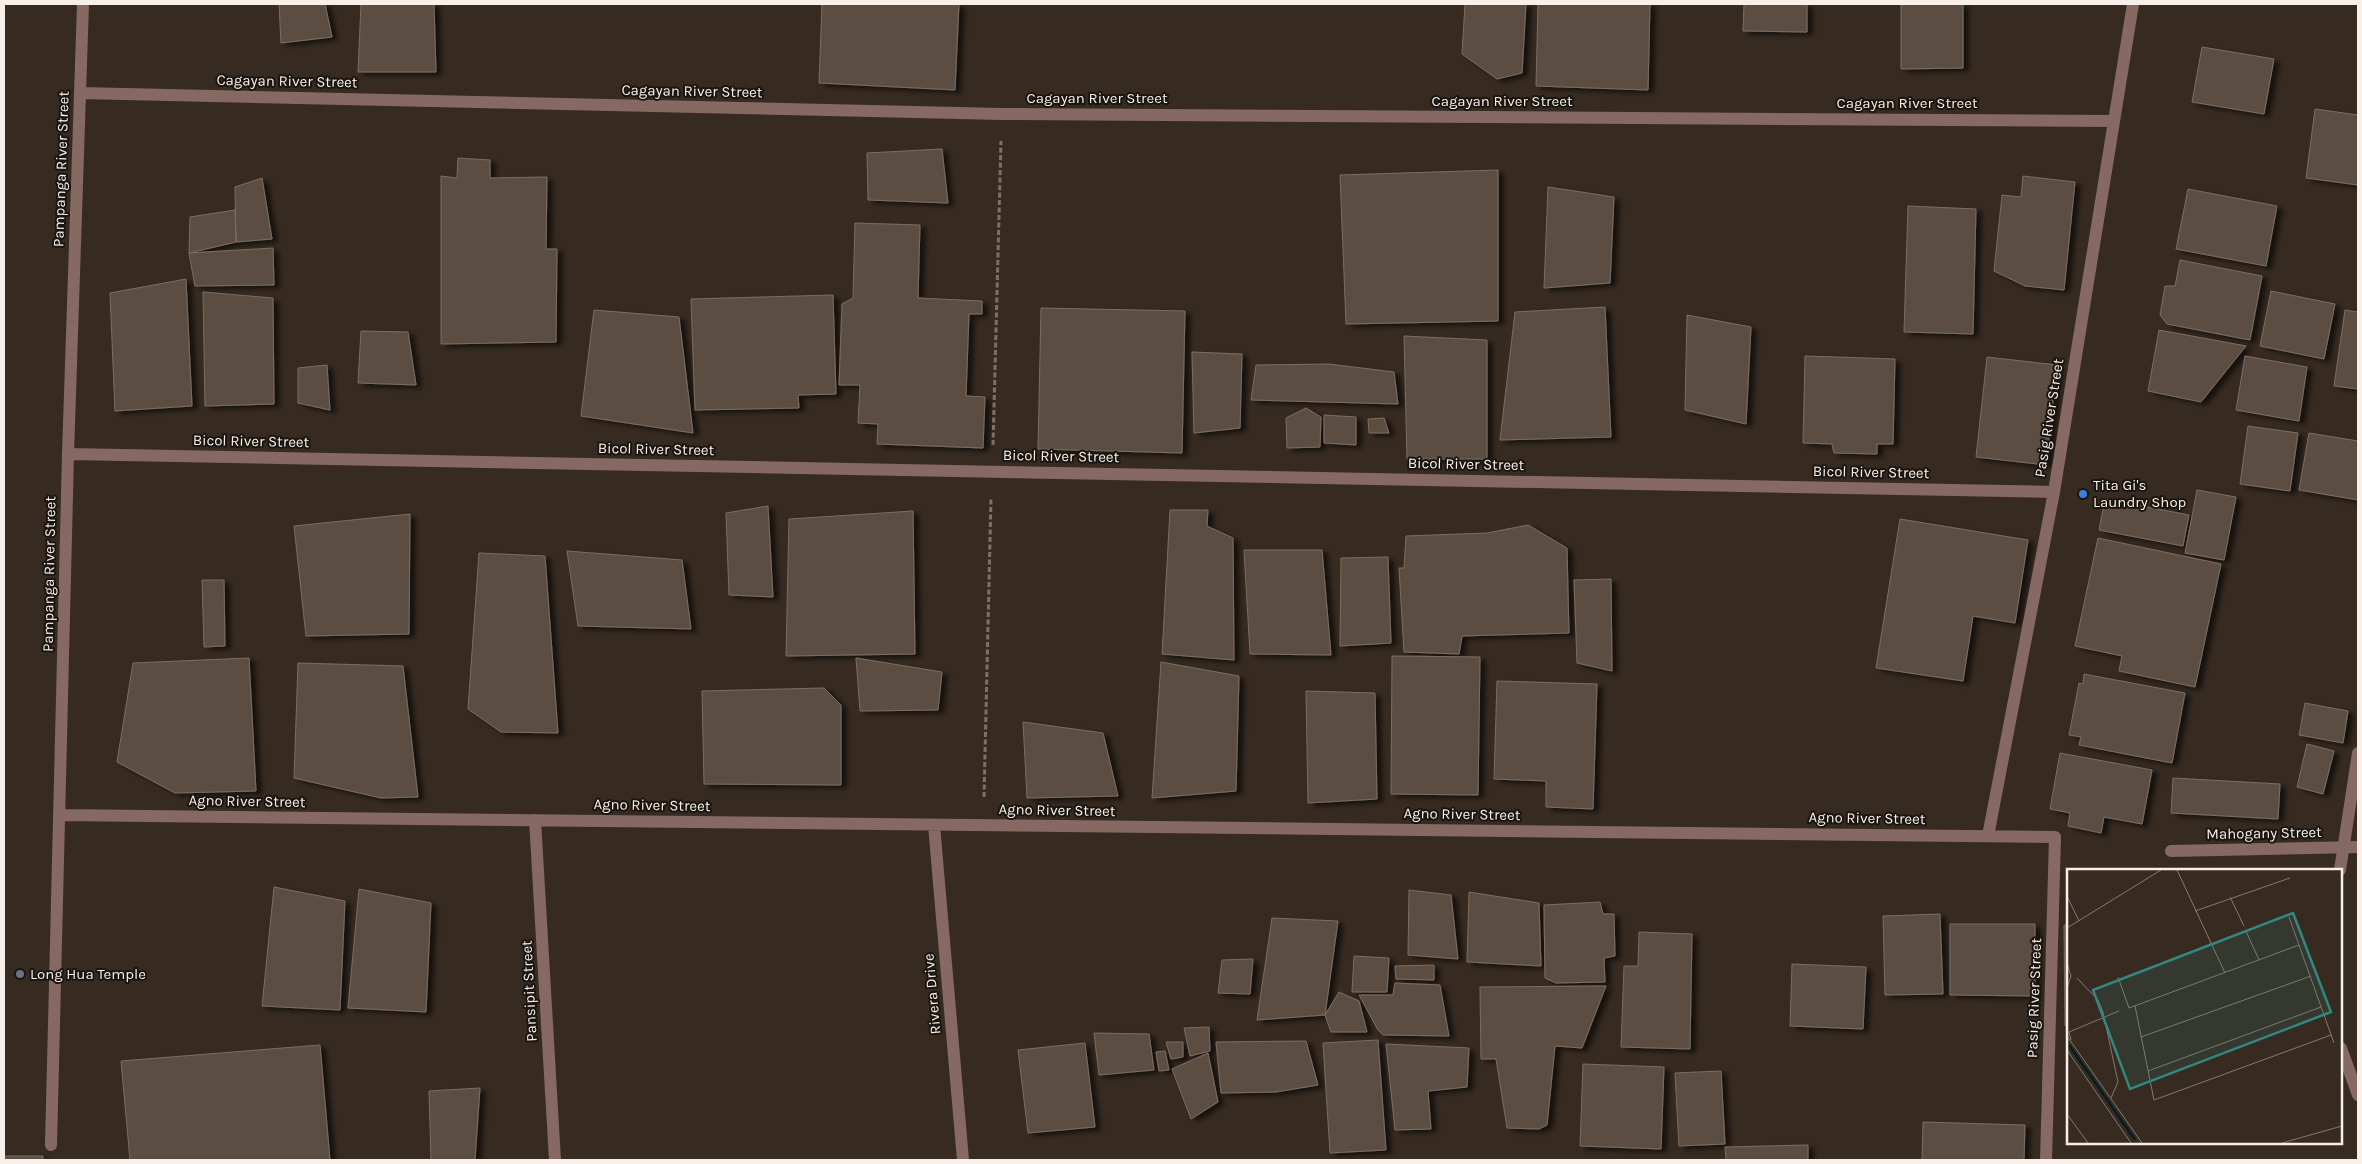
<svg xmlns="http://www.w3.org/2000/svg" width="2362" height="1164" viewBox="0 0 2362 1164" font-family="Karla,sans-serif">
<defs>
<filter id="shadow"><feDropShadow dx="5.5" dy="3" stdDeviation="2.5" flood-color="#0009"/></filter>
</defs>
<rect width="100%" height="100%" fill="#372b21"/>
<path fill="#5b4e43" stroke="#7b6d62" filter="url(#shadow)" d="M279,4H325L332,37L281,43Z
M361,4H434L436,72H358Z
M822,4H959L955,90L819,83Z
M1465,4H1526L1522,73L1497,79L1462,54Z
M1538,4H1650L1648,90L1536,86Z
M1744,4H1807V32L1743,31Z
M1901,4H1963V68L1901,69Z
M2202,47L2274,59L2264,114L2192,102Z
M2315,109L2358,115V185L2306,178Z
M942,149L948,203L868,200L867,153Z
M458,158L490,160V178L547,177L546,249H557L556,342L441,344V176L457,178Z
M1498,170V321L1346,324L1340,175Z
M2023,176L2075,182L2064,290L2025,286L1994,271L2002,195L2021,197Z
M262,178L272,239L236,242L235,187Z
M1548,187L1614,197L1610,283L1544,288Z
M2188,189L2277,206L2266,266L2176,249Z
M1908,206L1976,209L1973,334L1904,332Z
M235,210L236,242L189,253L190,217Z
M855,223L920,225L918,298L982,301V314H969L966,396L985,397L983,448L877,444L878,424L858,423L860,385H839L842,304L853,298Z
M273,248L274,285L195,286L189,253Z
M2180,260L2262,276L2250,340L2167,324L2160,315L2165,286H2175Z
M186,279L192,406L115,411L110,293Z
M2271,291L2335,304L2324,359L2260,346Z
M203,292L273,298L274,404L205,406Z
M833,295L836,394L798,395L799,408L695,410L691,299Z
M1605,307L1611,437L1500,440L1515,312Z
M1041,308L1185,311L1182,453L1038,449Z
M594,310L679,317L693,433L581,416Z
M2345,310L2358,312V389L2334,386Z
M1687,315L1751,327L1746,424L1685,410Z
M2159,330L2246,346L2201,402L2148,391Z
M361,331L408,332L416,385L358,383Z
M1404,336L1487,340V459H1407Z
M1192,352L1242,354L1240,428L1194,433Z
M1805,356L1895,359L1893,444H1877V454L1834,453L1832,444L1803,443Z
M2245,356L2307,367L2299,421L2236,410Z
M1987,357L2057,365L2046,465L1976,457Z
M1329,364L1394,372L1398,404L1251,400L1256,365Z
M327,365L330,410L298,403V368Z
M1306,408L1321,417L1320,447L1287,448L1286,418Z
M1324,415L1356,417V445L1324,443Z
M1384,418L1389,433H1369L1368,419Z
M2248,426L2298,433L2290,491L2240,484Z
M2309,433L2358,441V500L2299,490Z
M2197,490L2236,497L2224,560L2185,553Z
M2105,499L2189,515L2183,546L2099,530Z
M768,506L773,597L729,595L726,513Z
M1170,510H1208L1207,526L1233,538L1234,660L1162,654Z
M913,511L915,654L786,656L789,519Z
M410,514L409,634L306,636L294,526Z
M1900,519L2028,540L2015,623L1973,616L1963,681L1876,668Z
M1528,525L1567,548L1569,633L1462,636L1459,654L1404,652L1399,568H1404L1406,536L1487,533Z
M2098,538L2221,564L2195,687L2119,671L2122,656L2075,646Z
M1244,550H1322L1331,655L1250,654Z
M567,551L682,560L691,629L578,626Z
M479,553L545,556L558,733L501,732L468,709Z
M1388,557L1391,643L1340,646L1341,558Z
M1611,579L1612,671L1577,663L1574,580Z
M202,580H224L225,646L204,647Z
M1392,656L1480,657L1478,795L1391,794Z
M249,658L256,791L175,793L117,762L133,663Z
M856,658L942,672L938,710L860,711Z
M1161,662L1239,676L1236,791L1152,798Z
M298,663L403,666L418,797L381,798L294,778Z
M2084,674L2185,693L2172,763L2079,745L2081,737L2069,735L2079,683L2083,684Z
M1497,681L1597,684L1593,809L1546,807V781L1494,779Z
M824,688L841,705V785L704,784L702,691Z
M1306,691L1375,693L1377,799L1308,803Z
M2305,703L2348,711L2343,743L2299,735Z
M1023,722L1103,733L1118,796L1027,798Z
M2307,744L2334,751L2323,794L2297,787Z
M2060,753L2152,770L2142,824L2104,817L2101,833L2068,826L2070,813L2050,809Z
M2173,778L2280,784L2278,819L2171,813Z
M274,887L345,901L340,1010L262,1006Z
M359,889L431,903L426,1012L348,1008Z
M1409,890L1451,895L1458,959L1408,955Z
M1469,892L1539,903L1541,966L1467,962Z
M1600,902L1603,914H1614L1615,956L1604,958L1605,982L1556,983L1545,978L1544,905Z
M1940,914L1943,994L1885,995L1883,916Z
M1272,918L1338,921L1325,1015L1257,1020Z
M1950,924H2035V996L1950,995Z
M2064,925H2068V1026H2065Z
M1639,932L1692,934L1690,1049L1621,1047L1624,966H1638Z
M1354,956L1389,958L1387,992H1352Z
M1253,959L1250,994L1218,993L1222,960Z
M1792,964L1866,967L1863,1029L1790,1026Z
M1434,965V980L1396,979L1395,966Z
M1395,983L1440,985L1449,1036L1383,1035L1378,1030L1359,995H1393Z
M1606,986L1582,1048L1555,1046L1547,1125L1539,1129L1507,1128L1496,1059H1481L1480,987Z
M1339,992L1359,1001L1367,1032H1331L1325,1015Z
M1209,1027L1210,1051L1190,1056L1184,1028Z
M1094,1033L1149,1034L1154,1070L1099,1075Z
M1378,1040L1386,1150L1330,1153L1323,1043Z
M1306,1041L1318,1085L1276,1092L1221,1093L1216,1042Z
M1166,1042H1183V1057L1171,1059Z
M1085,1043L1095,1127L1028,1133L1018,1050Z
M1386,1044L1469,1048L1467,1087L1428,1091L1431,1129L1395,1130Z
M320,1045L330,1160H130L121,1061Z
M1165,1051L1169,1070L1159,1071L1156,1052Z
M1208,1053L1218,1102L1191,1119L1172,1069Z
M1583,1064L1664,1067L1661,1149L1580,1146Z
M1721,1071L1725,1144L1679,1146L1675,1073Z
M480,1088L475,1160H431L429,1091Z
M1923,1122L2025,1125L2024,1160H1922Z
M1808,1145V1160H1726L1725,1147Z
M4,1156H43V1160H4Z"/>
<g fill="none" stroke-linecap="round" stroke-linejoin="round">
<path stroke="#7b7168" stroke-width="3" stroke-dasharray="5 2.5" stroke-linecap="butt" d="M993,445L1001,141
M984,797L991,498"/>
<path stroke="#856962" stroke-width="12" d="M80,93L1002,114L2114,121
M68,454L2054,492
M59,815L2055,837L2046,1160
M535,820L555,1160
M934,825L963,1160
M1988,836L2054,492L2133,4
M2171,851L2358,847
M2340,870L2358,753
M2341,1048L2358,1095
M51,1145L68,454L83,4"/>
</g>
<circle fill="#3f7fe0" stroke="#1a1510" stroke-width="2" cx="2083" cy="494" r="5"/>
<circle fill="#6b7280" stroke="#1a1510" stroke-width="2" cx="20" cy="974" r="5"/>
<g text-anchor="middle" stroke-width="4" stroke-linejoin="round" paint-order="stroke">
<g font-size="15" fill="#f7efe8" stroke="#1a1510">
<text transform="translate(287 81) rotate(1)" y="5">Cagayan River Street</text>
<text transform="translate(692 91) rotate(1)" y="5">Cagayan River Street</text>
<text x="1097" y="103">Cagayan River Street</text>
<text x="1502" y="106">Cagayan River Street</text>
<text x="1907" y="108">Cagayan River Street</text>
<text transform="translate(61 169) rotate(-88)" y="5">Pampanga River Street</text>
<text transform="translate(2049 418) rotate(-81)" y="5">Pasig River Street</text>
<text transform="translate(251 441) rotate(1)" y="5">Bicol River Street</text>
<text transform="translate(656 449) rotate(1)" y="5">Bicol River Street</text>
<text transform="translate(1061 456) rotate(1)" y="5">Bicol River Street</text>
<text transform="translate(1466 464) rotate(1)" y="5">Bicol River Street</text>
<text transform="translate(1871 472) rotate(1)" y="5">Bicol River Street</text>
<text transform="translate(49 574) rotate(-89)" y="5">Pampanga River Street</text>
<text transform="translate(247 801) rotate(1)" y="5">Agno River Street</text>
<text transform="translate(652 805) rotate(1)" y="5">Agno River Street</text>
<text transform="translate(1057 810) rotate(1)" y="5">Agno River Street</text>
<text transform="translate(1462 814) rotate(1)" y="5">Agno River Street</text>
<text transform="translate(1867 818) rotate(1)" y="5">Agno River Street</text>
<text transform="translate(2264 833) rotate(-1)" y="5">Mahogany Street</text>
<text transform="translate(529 991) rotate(-93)" y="5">Pansipit Street</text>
<text transform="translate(932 994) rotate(-95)" y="5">Rivera Drive</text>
<text transform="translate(2034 998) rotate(-88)" y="5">Pasig River Street</text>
</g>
<g font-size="15" fill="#f7efe8" stroke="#1a1510" text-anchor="start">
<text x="2093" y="490">Tita Gi's<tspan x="2093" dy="17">Laundry Shop</tspan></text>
<text x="30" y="979">Long Hua Temple</text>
</g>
</g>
<g transform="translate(2067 869)">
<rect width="275" height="275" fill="#372b21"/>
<path fill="none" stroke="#041f24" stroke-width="2.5" d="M2,176L68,271"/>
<path fill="none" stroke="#847971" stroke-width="1" d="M110,1L158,104M0,27L12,52M163,28L177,57M128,42L223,9M222,48L267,174M0,59L94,1M179,62L192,91M0,94L4,107L0,119M83,99L144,75M51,108L62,139L232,76M10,109L31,131L36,143L51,213L44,229M68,137L87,231L264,166M0,167L75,274M74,168L244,107M4,171L2,163L52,142M0,181L64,274M81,202L254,138M0,245L21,274M215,274L275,257"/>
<path fill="#328880" fill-opacity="0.15" stroke="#328880" stroke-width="2.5" d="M226,44L264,143L63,220L26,121Z"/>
<rect width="275" height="275" fill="none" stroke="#f7efe8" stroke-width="2.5"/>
</g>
<rect width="2362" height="1164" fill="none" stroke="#f7efe8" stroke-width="10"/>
</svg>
